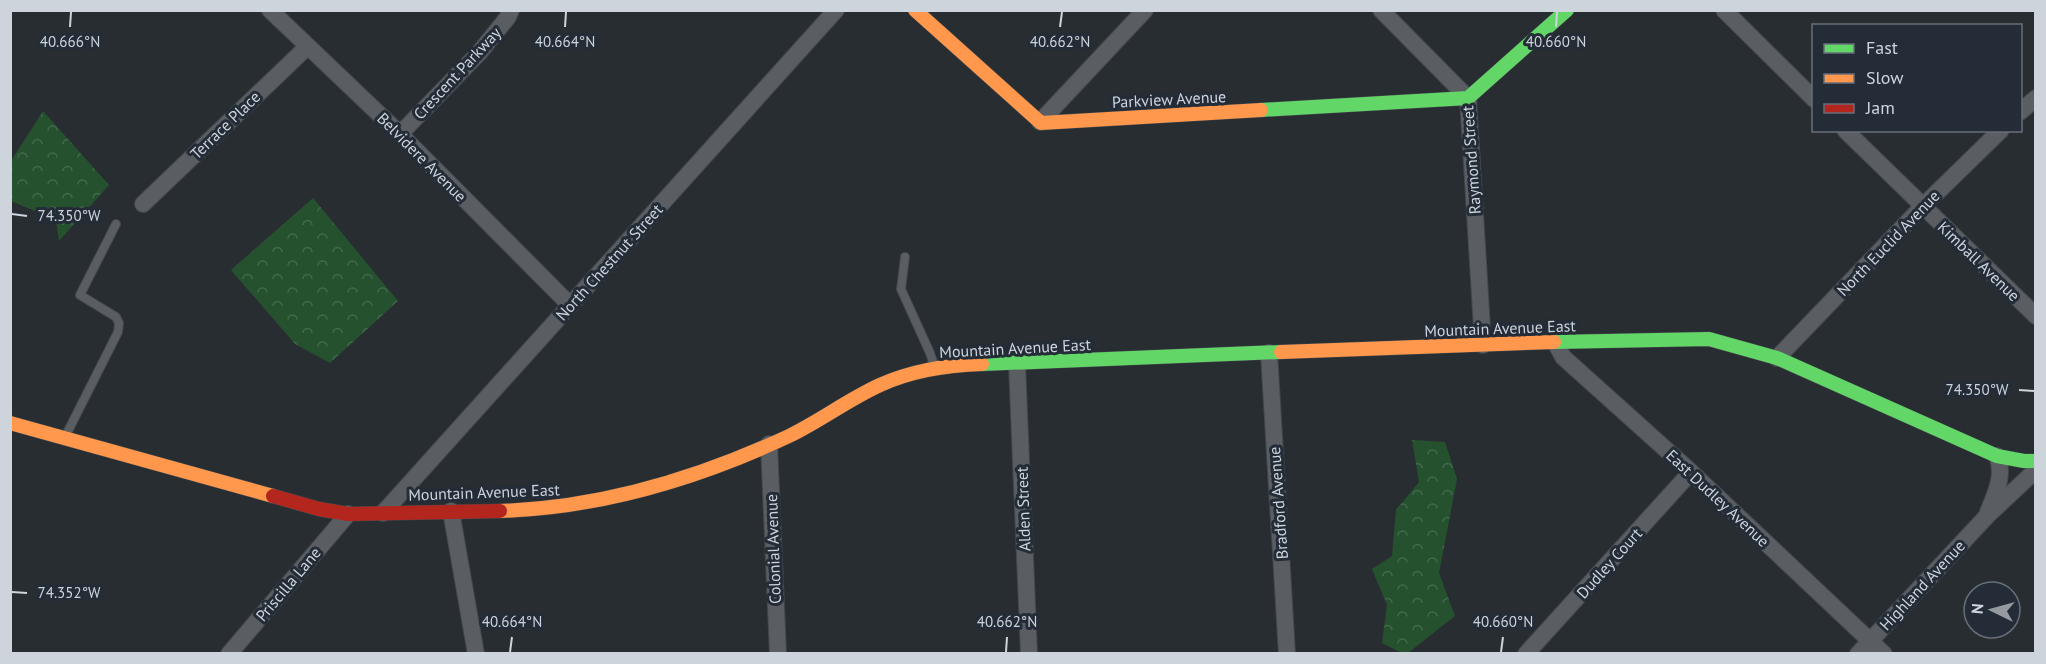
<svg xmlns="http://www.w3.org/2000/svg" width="2046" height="664" viewBox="0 0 2046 664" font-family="'PT Sans',sans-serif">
<defs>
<pattern id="forest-crowns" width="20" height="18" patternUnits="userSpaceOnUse" patternTransform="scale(1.5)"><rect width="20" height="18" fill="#25512f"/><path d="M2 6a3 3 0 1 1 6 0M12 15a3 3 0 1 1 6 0" fill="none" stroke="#43694d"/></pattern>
</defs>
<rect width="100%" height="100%" fill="#282d32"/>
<path fill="url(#forest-crowns)" d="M43,111L109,185L59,241L56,220L11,201V161Z
M313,198L398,301L330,363L295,344L231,270Z
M1412,440L1445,442L1457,479L1439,573L1455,616L1408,653H1402L1382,643L1387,605L1372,569L1392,556L1396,510L1419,482Z"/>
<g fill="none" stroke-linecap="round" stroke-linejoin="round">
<defs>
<path id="lane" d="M905,257L901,289L930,353L934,365
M65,437L118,332L119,323L116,317L80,295L116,224"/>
<path id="street" d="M270,10L400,134L570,305
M1381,10L1468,98L1483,345
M1724,10L1814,99
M2020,112L2036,98
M1040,122L1145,10
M1845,130L2036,316
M400,134L479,53L508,17L511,10
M143,204L307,47
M1555,342L1563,357L1691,472L1884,654
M1269,353L1287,654
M1777,358L1922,207L2001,130
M1017,364L1029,654
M769,444L778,654
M451,511L476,654
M1988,512C1995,495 2005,475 1997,456
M383,513L836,10
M229,654L348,514
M1526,654L1691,472
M1858,654L1987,516L2036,470"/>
<path id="fast" d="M1261,110L1468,98L1567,10
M1554,342L1709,339L1777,358L1997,456L2024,461H2036
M982,364L1281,352"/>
<path id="slow" d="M915,10L1041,123L1261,110
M1281,352L1554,342
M10,423L273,496
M500,511C600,508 699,478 789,436C820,421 849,399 880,385C913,370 947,365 982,364"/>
<path id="jam" d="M273,496L319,509L348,514L500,511"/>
</defs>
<use href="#lane" stroke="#43484c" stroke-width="10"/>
<use href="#street" stroke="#43484c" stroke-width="18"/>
<use href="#fast" stroke="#43484c" stroke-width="15"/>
<use href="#slow" stroke="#43484c" stroke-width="15"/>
<use href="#jam" stroke="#43484c" stroke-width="15"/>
<use href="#lane" stroke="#5a5e63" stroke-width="8"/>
<use href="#street" stroke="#5a5e63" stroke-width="16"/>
<use href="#fast" stroke="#63d668" stroke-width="14"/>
<use href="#slow" stroke="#ff974d" stroke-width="14"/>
<use href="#jam" stroke="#b3261e" stroke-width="14"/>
</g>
<path fill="none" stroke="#ced4dc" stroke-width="2" d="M70,27L71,12M565,27L566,12M1060,27L1062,12M1556,27L1557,12M12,214L27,216M2019,390L2034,391M12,592L27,593M510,652L512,637M1006,652L1007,637M1501,652L1503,637"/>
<g text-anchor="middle" stroke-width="6" stroke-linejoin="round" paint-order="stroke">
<g font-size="16" fill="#ced4dc" stroke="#232c37">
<text transform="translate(457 73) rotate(-47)" y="6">Crescent Parkway</text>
<text transform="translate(1169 99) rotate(-3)" y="6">Parkview Avenue</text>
<text transform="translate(225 125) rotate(-44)" y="6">Terrace Place</text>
<text transform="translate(422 157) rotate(45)" y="6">Belvidere Avenue</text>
<text transform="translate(1471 160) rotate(-94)" y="6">Raymond Street</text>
<text transform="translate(1888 243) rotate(-46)" y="6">North Euclid Avenue</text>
<text transform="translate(1979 261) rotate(44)" y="6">Kimball Avenue</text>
<text transform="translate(609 262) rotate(-48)" y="6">North Chestnut Street</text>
<text transform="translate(1500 328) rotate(-2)" y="6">Mountain Avenue East</text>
<text transform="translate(1015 348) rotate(-3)" y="6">Mountain Avenue East</text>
<text transform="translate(484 492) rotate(-2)" y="6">Mountain Avenue East</text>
<text transform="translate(1718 498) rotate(43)" y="6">East Dudley Avenue</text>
<text transform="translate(1278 503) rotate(-94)" y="6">Bradford Avenue</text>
<text transform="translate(1023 509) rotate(-92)" y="6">Alden Street</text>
<text transform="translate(773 549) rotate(-92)" y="6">Colonial Avenue</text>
<text transform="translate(1609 563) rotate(-48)" y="6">Dudley Court</text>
<text transform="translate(288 584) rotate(-50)" y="6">Priscilla Lane</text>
<text transform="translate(1922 585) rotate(-47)" y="6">Highland Avenue</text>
</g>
</g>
<g font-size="15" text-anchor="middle" fill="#ced4dc" stroke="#232c37" stroke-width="6" stroke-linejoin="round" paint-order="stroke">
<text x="1556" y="47">40.660°N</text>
<text x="70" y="47">40.666°N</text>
<text x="565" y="47">40.664°N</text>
<text x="1060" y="47">40.662°N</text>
<text x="69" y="221">74.350°W</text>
<text x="1977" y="395">74.350°W</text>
<text x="69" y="598">74.352°W</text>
<text x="512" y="627">40.664°N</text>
<text x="1007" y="627">40.662°N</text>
<text x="1503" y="627">40.660°N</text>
</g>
<rect width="2046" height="664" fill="none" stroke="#ced4dc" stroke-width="24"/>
<rect x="1812" y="24" width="210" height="108" fill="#232c37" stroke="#676f79" stroke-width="1.5"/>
<rect x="1824" y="44" width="30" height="9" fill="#63d668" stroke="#676f79" stroke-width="1.5"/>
<text x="1866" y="54" font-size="18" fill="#ced4dc">Fast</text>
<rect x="1824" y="74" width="30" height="9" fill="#ff974d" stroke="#676f79" stroke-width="1.5"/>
<text x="1866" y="84" font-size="18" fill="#ced4dc">Slow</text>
<rect x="1824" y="104" width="30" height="9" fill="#b3261e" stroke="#676f79" stroke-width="1.5"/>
<text x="1866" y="114" font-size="18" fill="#ced4dc">Jam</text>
<g transform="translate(1992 610) rotate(275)"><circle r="28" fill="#232c37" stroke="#676f79" stroke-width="1.5"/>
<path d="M0-4.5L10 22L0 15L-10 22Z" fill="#949aa0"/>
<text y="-9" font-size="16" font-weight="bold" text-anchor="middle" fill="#ced4dc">N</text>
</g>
</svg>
